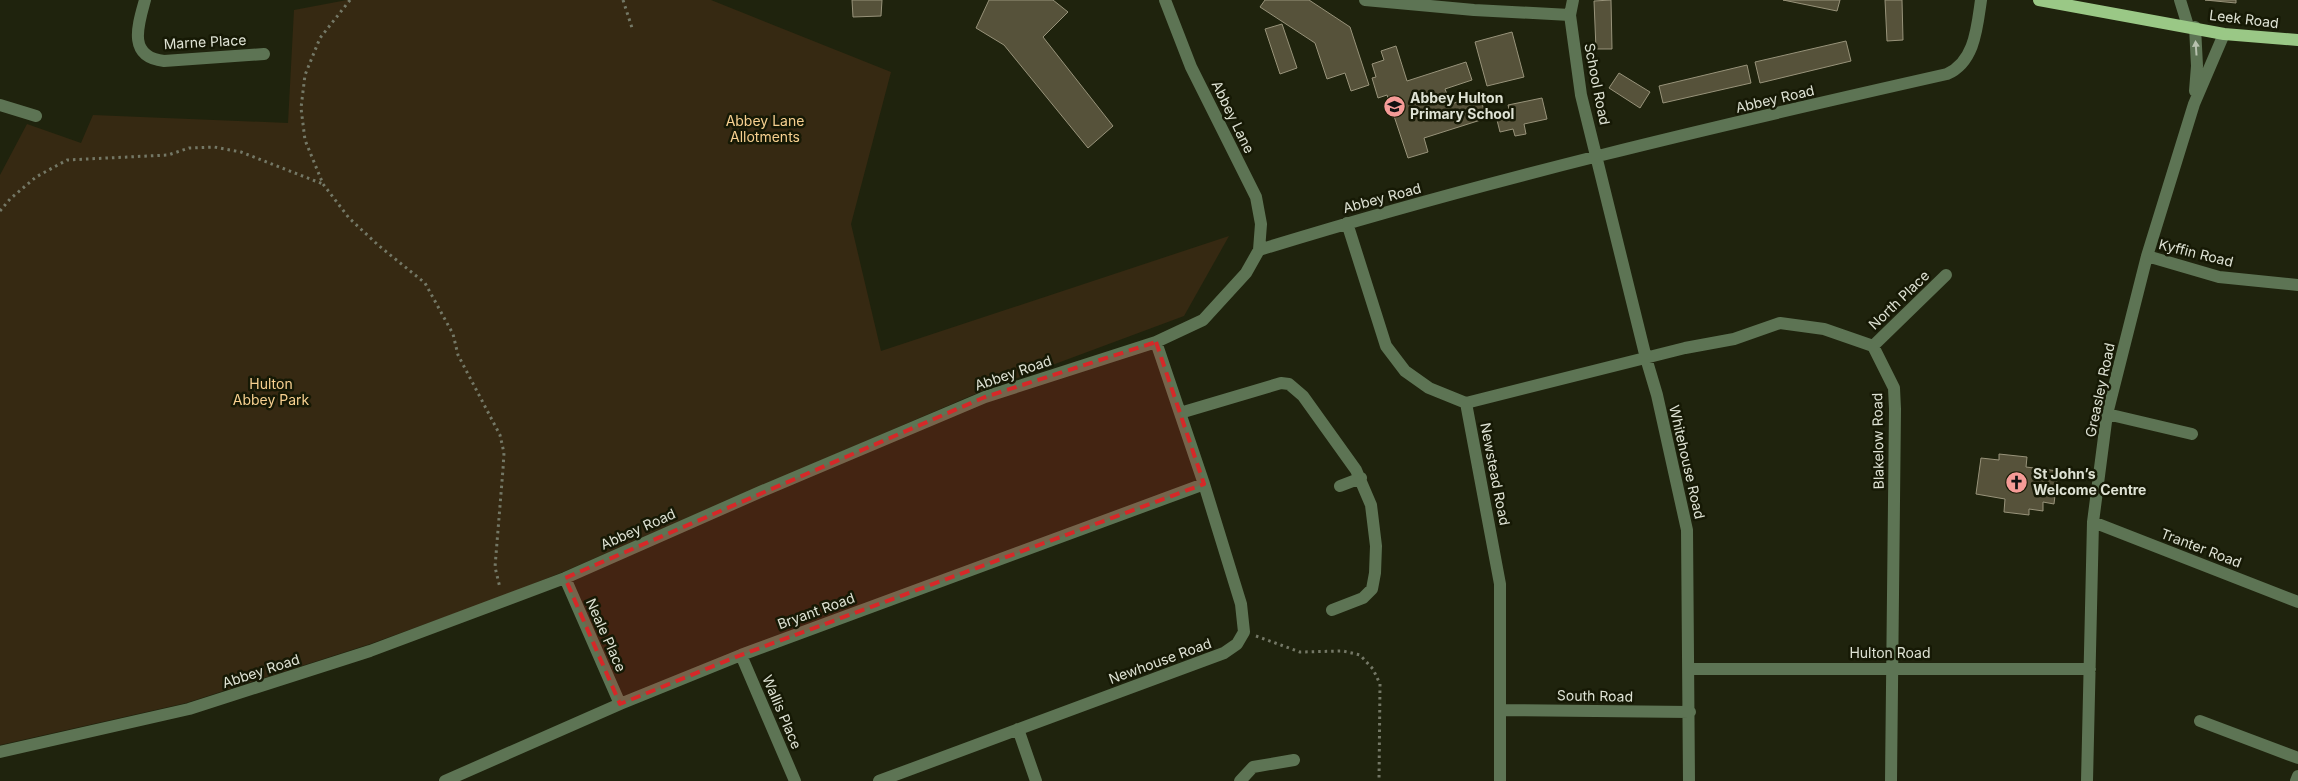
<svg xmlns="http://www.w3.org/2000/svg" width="2298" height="781" viewBox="0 0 2298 781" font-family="Inter,sans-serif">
<rect width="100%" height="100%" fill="#1f230d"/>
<path fill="#362912" d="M347,0H711L891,72L851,224L881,351L1229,236L1184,316L982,391L563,572L498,598L370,644L186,703L0,745V175L27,124L81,143L93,115L288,123L294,10Z"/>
<path fill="#56523a" stroke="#98937a" d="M852,0H882L881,16L853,17Z
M989,0H1053L1068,12L1043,37L1113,126L1088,148L1004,45L976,28Z
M1265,0H1309L1350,27L1369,85L1351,91L1345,73L1327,79L1315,43L1260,7Z
M1611,0L1612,49H1596L1594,1Z
M1783,0H1840L1837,11Z
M1885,0H1902L1903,40L1887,41Z
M2205,0H2236V3Z
M1282,24L1297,68L1280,74L1265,29Z
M1512,32L1524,77L1487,86L1475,42Z
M1846,41L1851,61L1760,83L1755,62Z
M1396,46L1407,81L1466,62L1472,80L1445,89L1451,104L1479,95L1487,118L1424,138L1428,152L1408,158L1387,95L1378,98L1372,78L1376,77L1372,64L1384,60L1381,51Z
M1747,65L1751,83L1663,103L1659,86Z
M1619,73L1650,92L1640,108L1609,88Z
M1542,98L1547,119L1524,124L1526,134L1515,136L1513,129L1500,132L1496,116L1510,113L1508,105Z
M1999,454L2027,457L2026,467L2058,471L2054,504L2043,502V511L2029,509V515L2004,512L2005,499L1976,494L1981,458L1999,460Z"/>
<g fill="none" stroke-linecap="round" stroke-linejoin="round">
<path stroke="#747866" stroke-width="3" stroke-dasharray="2.5 4" stroke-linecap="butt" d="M350,0L320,38L305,75L301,108L305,140L323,184L349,218L378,245L425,283L453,334L458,355L500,435L504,453L503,469L495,567L500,588
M623,0L633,31
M0,211L10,199L36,177L67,160L168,155L189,148L214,147L241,152L323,184
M1256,636L1300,652L1343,651L1360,655L1373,669L1380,684L1379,781"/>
<path stroke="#5d7454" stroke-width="12" d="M145,0C138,25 127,57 164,61L264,54
M1165,0L1191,67L1256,197L1261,224L1259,250
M1365,0L1474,10L1570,15
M1573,0L1570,15L1581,95L1646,358L1657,395L1687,530L1689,781
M2180,0L2188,26
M2195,27L2197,66L2195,91
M0,105L36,116
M1347,223L1386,346L1405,371L1429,388L1466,403L1500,584V781
M2147,256L2219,277L2298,285
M1873,346L1946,275
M1466,403L1685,348L1734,339L1780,323L1824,329L1873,346L1894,388L1895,409L1891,781
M1180,413L1281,383L1289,384L1303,396L1356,470L1371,505L1376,546L1375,573L1372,589L1363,598L1332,610
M2107,414L2192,434
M1340,486L1361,478
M2093,522L2298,602
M565,578L620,704
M741,655L795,781
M1690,669H2090
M1501,710L1690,712
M2200,721L2298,758
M1018,729L1036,781
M0,752L189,709L370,651L565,578L760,492L985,397L1156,342L1203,320L1246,273L1259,250C1485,180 1716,126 1947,74C1975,62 1977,27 1981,0
M445,781L620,704L741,655L1204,484
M879,781L1224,653L1237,644L1244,632L1241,604L1204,484L1156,342
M1240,781L1253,767L1294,760
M2087,781L2093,522L2107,414L2147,256L2194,104L2224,34
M2296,781L2298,776"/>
<path stroke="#9ac886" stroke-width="12" d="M2039,0L2224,34L2298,40"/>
</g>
<defs><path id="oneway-solid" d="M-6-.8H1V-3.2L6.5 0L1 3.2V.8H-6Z" transform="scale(1.25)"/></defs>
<use fill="#b7c1ae" href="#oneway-solid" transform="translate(2196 48) rotate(-94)"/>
<path fill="#d62828" fill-opacity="0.2" stroke="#d62828" stroke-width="4" stroke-dasharray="10 6" stroke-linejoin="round" d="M1156,342L1204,484L741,655L620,704L565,578L985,397Z"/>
<defs>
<symbol id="school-disc" viewBox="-11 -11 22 22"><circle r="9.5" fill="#f59b97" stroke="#161905"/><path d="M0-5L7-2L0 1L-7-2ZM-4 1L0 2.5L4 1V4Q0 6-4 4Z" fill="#111"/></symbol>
<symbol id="church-disc" viewBox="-11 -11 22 22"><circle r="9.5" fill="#f59b97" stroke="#161905"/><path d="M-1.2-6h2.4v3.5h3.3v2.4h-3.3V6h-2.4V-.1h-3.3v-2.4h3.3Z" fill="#111"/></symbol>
</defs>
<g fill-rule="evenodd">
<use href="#school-disc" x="1382" y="94" width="25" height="25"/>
<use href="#church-disc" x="2004" y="470" width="25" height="25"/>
</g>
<g text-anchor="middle" stroke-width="5" stroke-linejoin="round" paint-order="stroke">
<g font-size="14" fill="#dee2d4" stroke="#161905">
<text transform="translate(2244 19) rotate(7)" y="5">Leek Road</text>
<text transform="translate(205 42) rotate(-3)" y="5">Marne Place</text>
<text transform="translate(1597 84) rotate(79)" y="5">School Road</text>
<text transform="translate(1775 99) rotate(-13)" y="5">Abbey Road</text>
<text transform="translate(1233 117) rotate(64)" y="5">Abbey Lane</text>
<text transform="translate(1382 198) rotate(-15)" y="5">Abbey Road</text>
<text transform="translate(2196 253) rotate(14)" y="5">Kyffin Road</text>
<text transform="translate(1899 300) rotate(-44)" y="5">North Place</text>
<text transform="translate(1013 373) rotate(-19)" y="5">Abbey Road</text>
<text transform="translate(2100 390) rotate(-78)" y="5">Greasley Road</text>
<text transform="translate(1878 441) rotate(-91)" y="5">Blakelow Road</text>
<text transform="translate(1687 462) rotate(77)" y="5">Whitehouse Road</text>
<text transform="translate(1495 474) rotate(79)" y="5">Newstead Road</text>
<text transform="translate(638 529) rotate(-24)" y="5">Abbey Road</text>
<text transform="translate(2201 548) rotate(21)" y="5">Tranter Road</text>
<text transform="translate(816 611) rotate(-20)" y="5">Bryant Road</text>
<text transform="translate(606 635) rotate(66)" y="5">Neale Place</text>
<text x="1890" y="658">Hulton Road</text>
<text transform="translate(1160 661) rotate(-20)" y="5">Newhouse Road</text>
<text transform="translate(261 671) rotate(-18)" y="5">Abbey Road</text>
<text transform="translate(1595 696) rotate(1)" y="5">South Road</text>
<text transform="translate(782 712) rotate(67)" y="5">Wallis Place</text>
</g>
<g font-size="14" font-weight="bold" fill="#dee2d4" stroke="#161905" text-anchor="start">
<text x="1410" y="103">Abbey Hulton<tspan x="1410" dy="16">Primary School</tspan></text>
<text x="2033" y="479">St John’s<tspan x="2033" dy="16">Welcome Centre</tspan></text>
</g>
<g font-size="14" fill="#f7d090" stroke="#161905">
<text x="765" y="126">Abbey Lane<tspan x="765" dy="16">Allotments</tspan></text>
<text x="271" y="389">Hulton<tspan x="271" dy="16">Abbey Park</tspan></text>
</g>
</g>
</svg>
